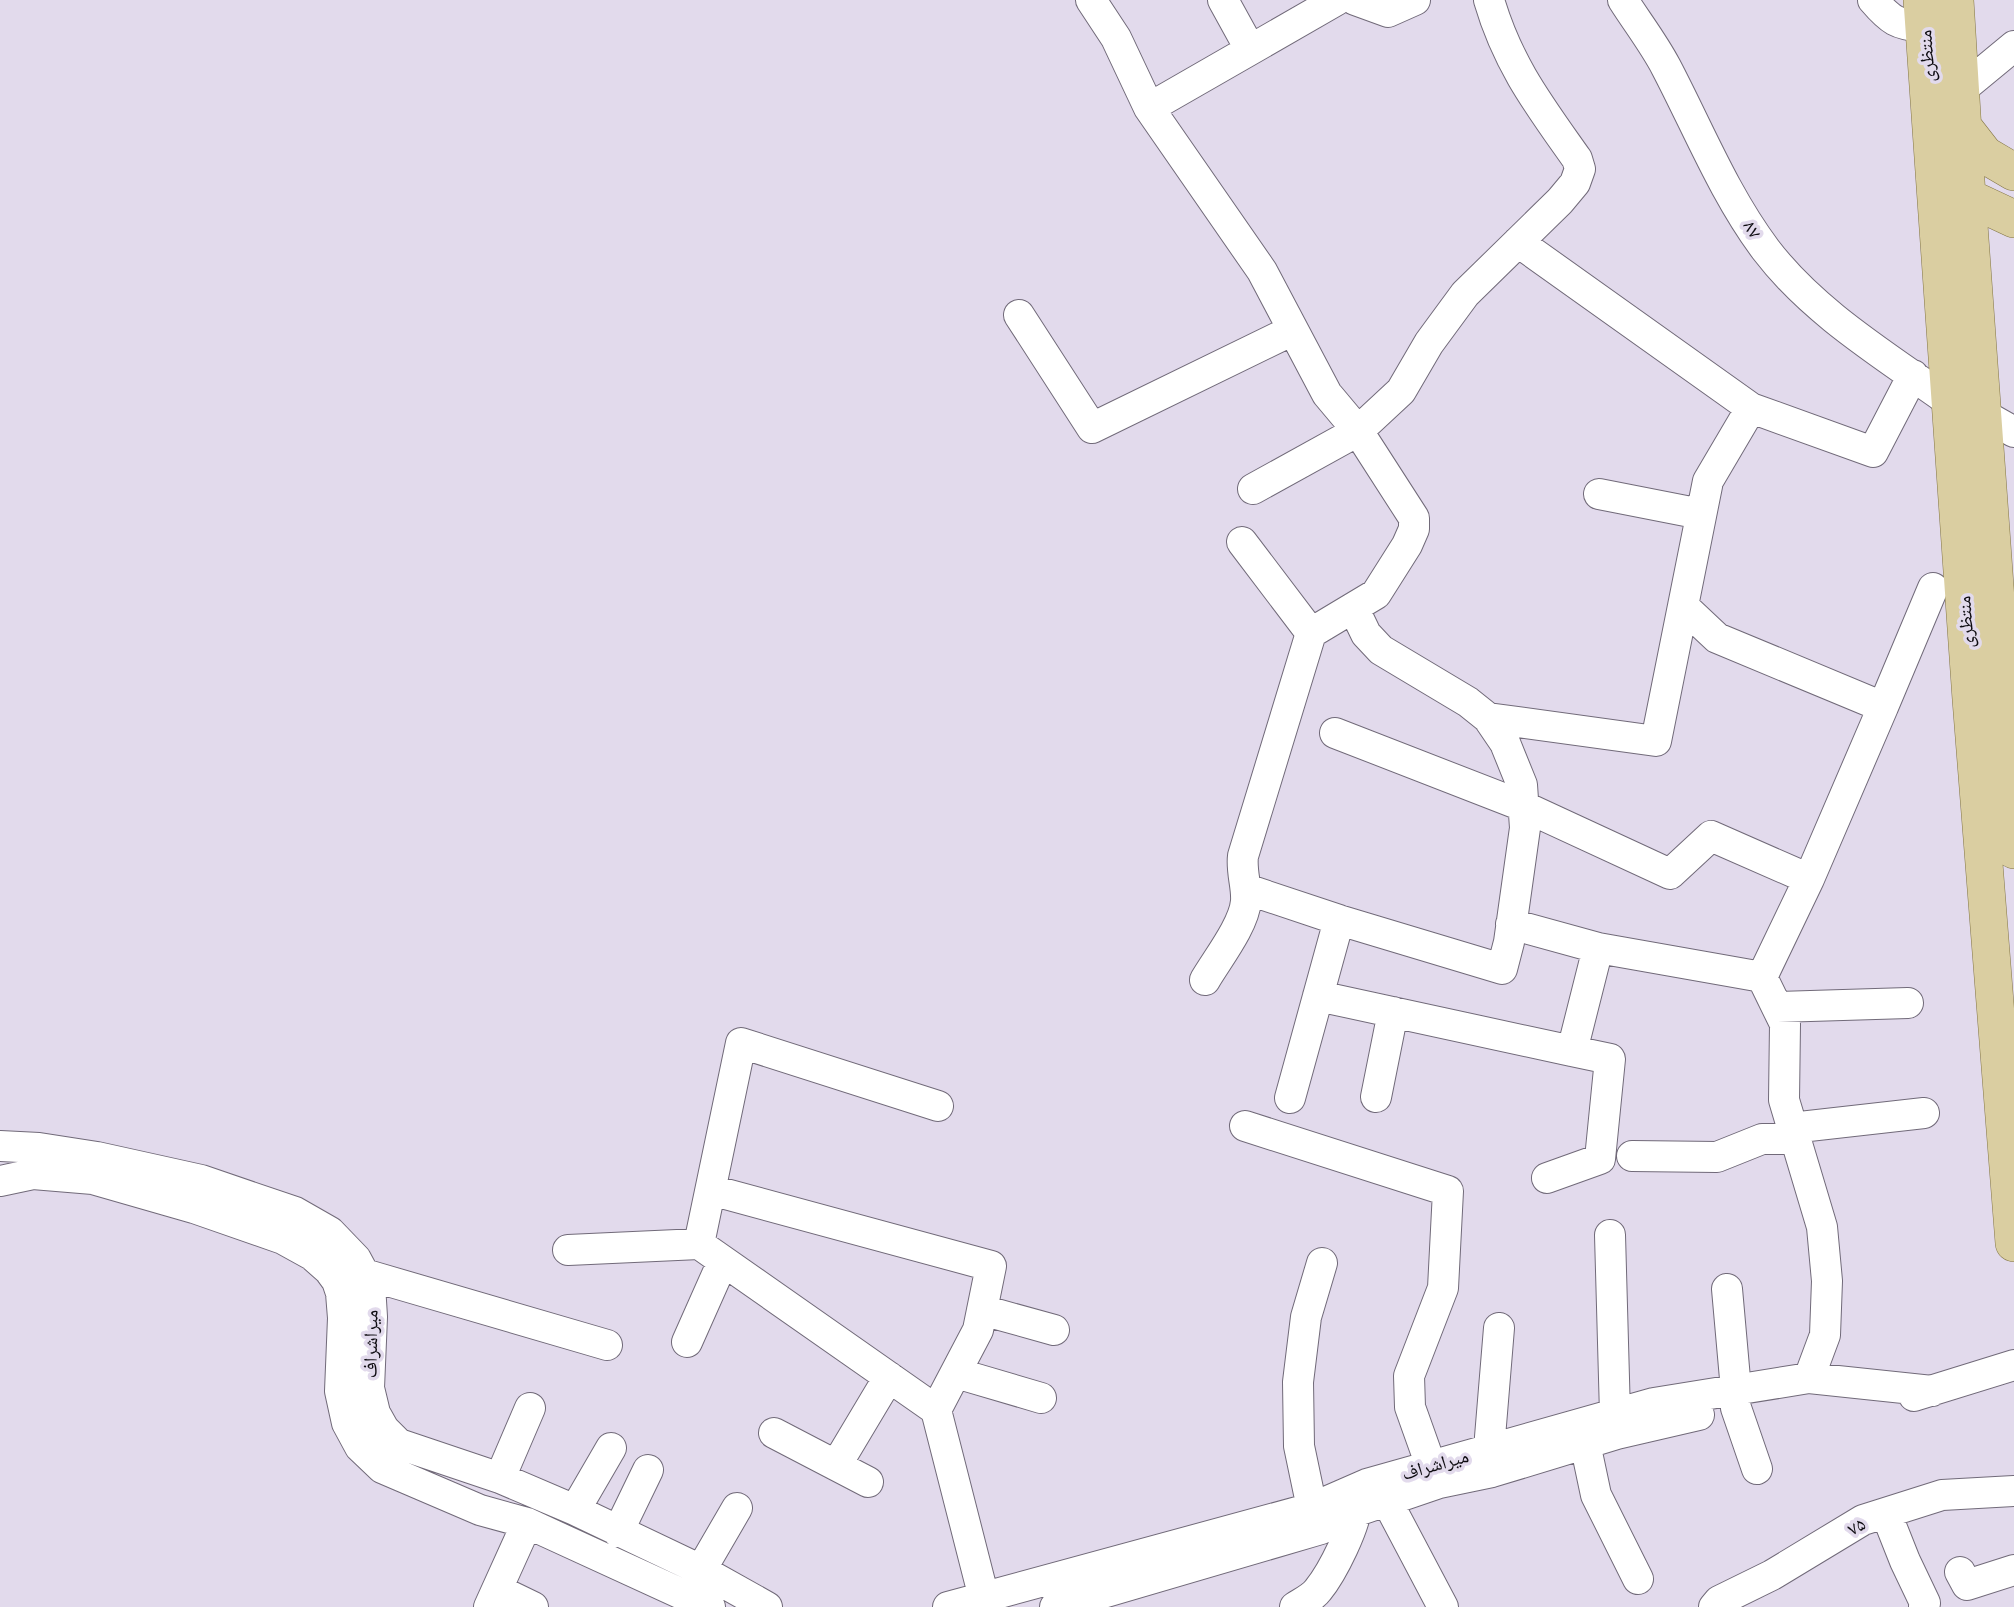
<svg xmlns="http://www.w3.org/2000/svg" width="2014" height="1607" viewBox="0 0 2014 1607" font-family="Figtree,'Noto Naskh Arabic',sans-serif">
<rect width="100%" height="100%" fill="#e2daec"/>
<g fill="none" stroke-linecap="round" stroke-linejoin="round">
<defs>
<path id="minor" d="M1091,0L1116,38L1149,108L1262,271L1327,394L1358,431L1414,518V529L1407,545L1376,594L1311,633L1243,856C1241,872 1247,886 1246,901C1244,925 1218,958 1205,980
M1223,0L1250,49
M1355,0L1388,12L1415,0
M1623,0C1637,22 1654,44 1666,67C1698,128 1724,194 1766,250C1814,313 1886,356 1950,402
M1873,0C1890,20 1897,25 1924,27
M1962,89L2014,46
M1149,108L1337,0
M1019,315L1092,428L1293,330
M1751,408L1873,452L1913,375
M1984,415L2014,432
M1253,489L1358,431L1401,391L1429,343L1465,294L1560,201L1575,183L1580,169L1577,159C1539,105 1508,65 1489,0
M1599,494L1701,514
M1242,542L1311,633
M1683,606L1717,638L1883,707L1933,588
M1488,718L1656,741L1708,481L1751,408L1518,242
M1335,733L1523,806L1670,874L1711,836L1809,879
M1246,889L1339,920L1290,1098
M1339,920L1502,969L1509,942L1525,828L1522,785L1505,743L1488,718L1468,702L1381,650L1366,634L1354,609
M1598,948L1762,977
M1762,977L1785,1024L1784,1100L1822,1227L1827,1281L1825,1335L1809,1378
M1762,977L1809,879L1883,707
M1318,996L1572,1051L1598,948L1511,924
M1777,1007L1908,1003
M1376,1097L1393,1012
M938,1106L741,1043L699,1244L936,1410L984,1598
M1245,1126L1448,1191L1443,1288L1409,1376L1410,1407L1431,1466
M1791,1128L1924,1113
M0,1146L39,1148L97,1157L201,1180L295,1212L330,1232L356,1259L370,1285L372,1317L369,1388L375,1413L384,1429L399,1444L500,1478L575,1510L701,1570L767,1607
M1632,1156L1717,1157L1762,1139H1794
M1547,1178L1600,1159L1610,1059L1572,1051
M0,1181L33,1174L93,1179L194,1208L283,1239L312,1255L329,1270L337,1281L341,1293L343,1318L340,1391L347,1423L360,1447L382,1468L480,1510L527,1523L710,1607
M711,1190L991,1266L978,1330L936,1410
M1610,1235L1615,1414
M568,1250L699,1244
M364,1274L607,1345
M1727,1289L1736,1390
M982,1310L1054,1330
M687,1342L723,1261
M956,1373L1041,1398
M1914,1396L2014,1365
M1736,1408L1757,1469
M774,1433L868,1482
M1585,1443L1596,1495L1638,1579
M1489,1449L1499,1328
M837,1464L889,1377
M500,1478L530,1408
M1387,1501L1443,1607
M1312,1508L1299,1446L1298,1382L1306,1317L1322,1263
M575,1510L611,1448
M1886,1513L1905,1561L1925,1603L1924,1607
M618,1532L648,1470
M701,1570L737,1508
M1960,1572L1967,1585L2014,1570
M498,1590L533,1607
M489,1607L527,1523
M948,1607L1312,1508L1367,1484L1654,1403L1809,1378L1932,1391
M1055,1607L1321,1529L1357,1511L1439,1483L1492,1472L1617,1434L1699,1415
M1295,1607C1303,1602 1313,1597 1318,1590C1332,1573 1357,1524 1357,1502
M1714,1607L1719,1601L1772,1575L1863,1520L1942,1495L2014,1491"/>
<path id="major" d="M1922,0L1971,699L2014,1243
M1955,0L1967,197L2014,850
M1964,128L1985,155L2014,172
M1967,197L2014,219"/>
</defs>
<use href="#minor" stroke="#716a79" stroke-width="32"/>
<use href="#major" stroke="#827546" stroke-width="38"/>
<use href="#minor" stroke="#fff" stroke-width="30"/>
<use href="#major" stroke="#dacea1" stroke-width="37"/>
</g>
<g text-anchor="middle" stroke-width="7" stroke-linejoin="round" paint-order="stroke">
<g font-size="19" fill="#0e0c11" stroke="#e2daec">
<text transform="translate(1926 56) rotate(-94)" y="7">منتظری</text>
<text transform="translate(1753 229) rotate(58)" y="7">۸۷</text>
<text transform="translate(1965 622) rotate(-94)" y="7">منتظری</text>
<text transform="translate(370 1344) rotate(-89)" y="7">میراشراف</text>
<text transform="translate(1435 1464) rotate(-16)" y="7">میراشراف</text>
<text transform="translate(1856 1526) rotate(-29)" y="7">۷۵</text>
</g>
</g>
</svg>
